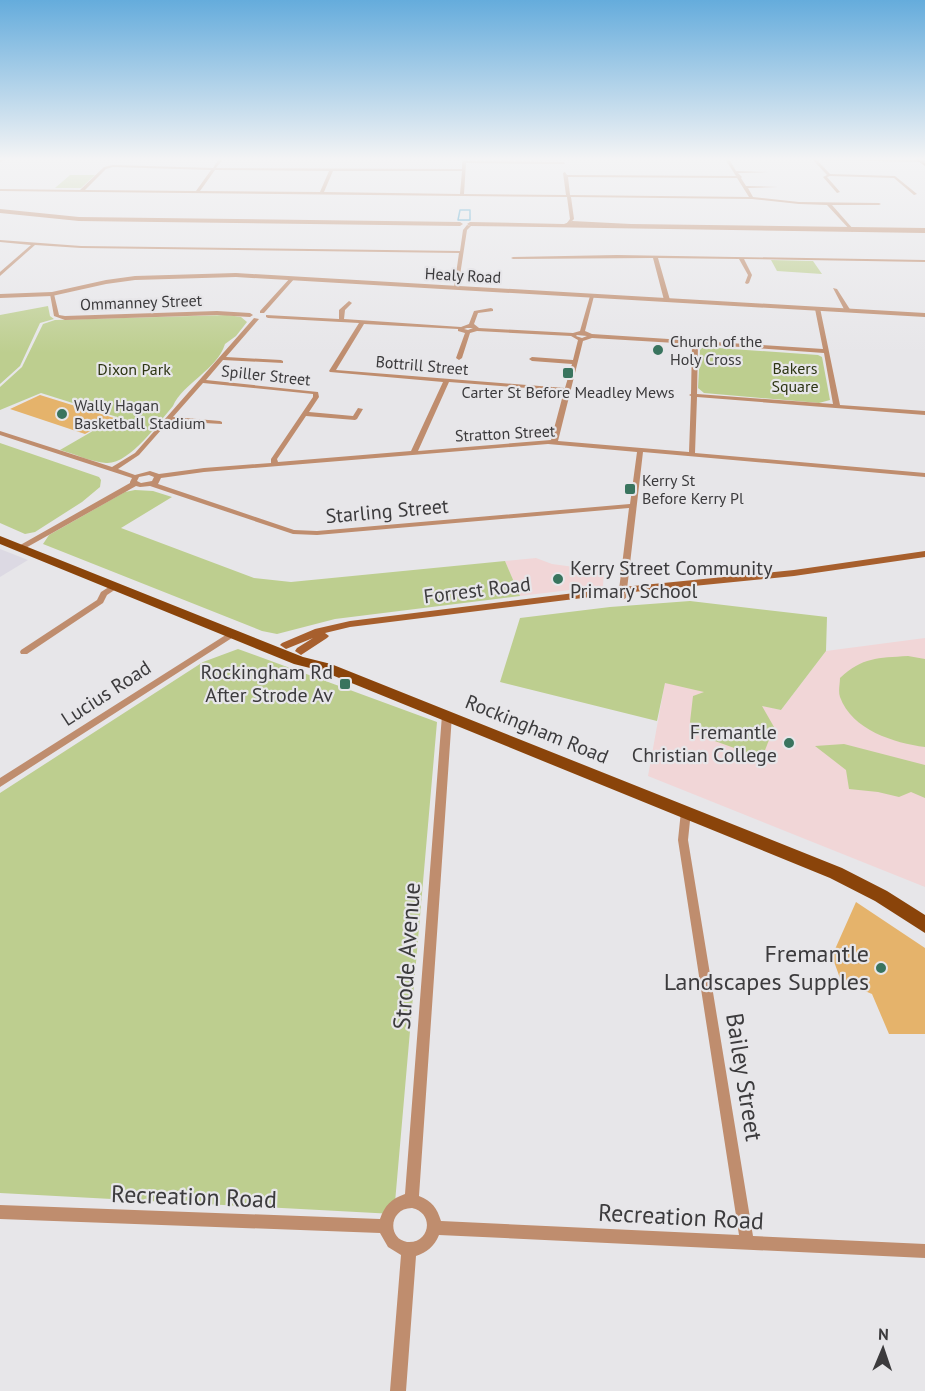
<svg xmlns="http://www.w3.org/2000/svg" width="925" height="1391" viewBox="0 0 925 1391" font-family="'PT Sans',sans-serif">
<rect width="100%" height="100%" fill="#e7e6e9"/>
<path fill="#dcd9e3" d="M0,549L28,560L0,577Z"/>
<path fill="#f1d6d7" d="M269,159H555V161L268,160Z
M536,558L552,564L604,571L603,586L520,596L505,561Z
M925,638V887L648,776L665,682L781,710L826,651Z"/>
<path fill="#bdce8f" d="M70,175H95L81,188H55Z
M771,260L813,261L822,274L777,271Z
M48,306L50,316L54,319L40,323L20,366L0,384V315Z
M227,315L241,317L247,322L236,336L225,344C217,370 183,383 173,406C159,422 129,465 106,463C91,462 75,454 60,450L117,417L41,393L0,410V387L22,367L43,324L55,320Z
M703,347L818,355L822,357L830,400L819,403L704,393L698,388L700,350Z
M0,443L99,477L101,480L100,487L82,502L35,532L25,534L0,523Z
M135,490L153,491L172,497L121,528L254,578L291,582L505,561L520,596L335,619L277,634L262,631L43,544L49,535L125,492Z
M690,601L827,617L826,651L781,710L762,706L774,727L762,758L701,736L690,722L693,696L704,692L665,683L657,721L500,682L520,618L610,607Z
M238,649L437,722L394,1214L0,1193V793L203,662Z
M908,656L925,659V747C894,743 852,730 840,697C838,691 840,684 840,678C863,657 877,658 908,656Z
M844,744L925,765V798L911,792L899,797L878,792L849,789L846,770L815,746Z"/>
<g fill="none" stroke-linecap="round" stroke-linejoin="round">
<path stroke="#429fc9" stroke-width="1.5" d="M460,210H470V220H458Z"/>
</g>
<path fill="#e5b36b" d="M40,395L114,418L85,434L10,409Z
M856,902L925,948V1034H889L872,994L841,981L832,956Z"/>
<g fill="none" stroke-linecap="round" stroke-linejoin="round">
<path fill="#bf8d6e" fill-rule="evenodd" d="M0,159H5L0,162Z
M219,159H223L216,168L462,169V162L464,161L564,162L565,164L466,163L464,194L566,195L563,173L565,172L567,175L736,176L725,159H729L736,171L768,172L738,173L742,177L741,178L746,186L778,187L748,188L753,197L799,202L879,203L881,204L879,205H832L854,230L852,232L827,205L799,204L752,199L571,197L574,219L569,224L567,223L570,219L567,197L0,191V189L80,190L104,167L113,165L213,168ZM113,167L211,170L196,191L85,190L106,169ZM215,170L329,171L320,192L200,191ZM333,171H462L460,194L324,192ZM568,177L737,178L749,197L570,195Z
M812,159H816L830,174L895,176L917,194L914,195L894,178L830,176L827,177L840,192L837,193L823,177L827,175Z
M821,159L925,160V162L823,160Z
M467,225L471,226L467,230L458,288L456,289L454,288L459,253L81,248L35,245L0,276V272L31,245L0,242V240L81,246L460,251L463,230Z
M617,255L925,260V262L744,259L752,275L749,283L747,284L745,283L748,275L739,259L658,258L670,300L667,302L664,300L653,258L513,259L511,258L513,257Z
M291,277L295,278L264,313H260V311Z
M833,288L837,289L851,311L850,312L845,311Z
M52,293L54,294L59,315L65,316L217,311L250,313L253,315L250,317L217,315L65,320L54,316L50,294Z
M592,295L594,296L585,331L592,334L823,349L815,309L820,308L840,405L925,411V415L697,397L695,453L925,473V477L643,452L626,598L622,600L618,598L629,508L317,535L293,534L150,486L140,487L136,486L22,550H16L15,548L130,483V482L132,478L0,435V431L112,467L135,453L254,318L259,319L226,357L281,360L283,361V363L223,360L206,380L318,392L319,397L309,412L353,416L358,408L363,409L357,419L355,420L306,416L277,459L278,462L411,451L443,382L330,372L329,371L359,323L268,318L266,317V315L339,319V310L349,301L352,303L345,310L344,319L461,327L469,324L474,311L491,308L493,309V311L478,313L474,324L479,328L573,333L580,331L590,296ZM364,324L458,329V331L465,333L456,358L459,360L462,358L470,333L477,331L571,336L578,340L573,360L532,357L529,359L532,361L572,364L565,388L336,370ZM467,328H473L468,330L464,329ZM577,335L587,336L582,338L576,336ZM592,338L692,344L691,394L689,395L691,396L689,452L558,441L583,341ZM698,344L824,353L833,404L697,394ZM449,382L564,391L551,440L418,451ZM203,383L313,394V397L271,459V463L204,468L159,474L150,471L135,475L118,469L139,455L169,421L222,424V422L220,421L173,417ZM548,444L637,452L630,504L317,531L294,530L158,484L161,478L204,472ZM149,475L154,477L152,481L141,483L137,481L139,477Z
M112,585H118L119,587L107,595L103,603L27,654H21L20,652L21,650L97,600L101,592Z
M232,631L235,632L236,634L235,636L0,787V778Z
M447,712L452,715L419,1196C432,1201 437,1208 441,1221L739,1235L678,840L681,811L682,808H690L691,811L688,840L753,1236L925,1244V1258L439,1235C434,1247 427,1252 416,1256L406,1391H390L401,1255L388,1247L380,1233L0,1219V1205L380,1219C385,1205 391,1199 405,1194L442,715ZM412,1208C435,1213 430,1244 407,1242C387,1239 389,1208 412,1208Z"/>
<path fill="#bf8d6e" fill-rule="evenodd" d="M0,209L79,217L460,222L463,224L460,226L79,221L0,213Z
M572,221L631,224L925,228V233L470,226L467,224L470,222L564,224Z
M236,273L925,313V317L236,277L135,280L106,284L52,296L0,298V294L52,292L106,280L135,276Z"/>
<path fill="#a75f2d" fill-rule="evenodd" d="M915,159H919L925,163V166Z
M925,551V557L794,576L623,593L350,627L325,633L329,636L327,638L301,655L295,651L297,648L313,638L286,649L280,645L282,643L315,629L350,621L623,587L794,570Z"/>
<path fill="#8a440a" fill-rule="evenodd" d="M0,536L303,657L331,664L842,868L887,891L925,915V933L875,901L830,878L322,671L294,664L0,544Z"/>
</g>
<linearGradient id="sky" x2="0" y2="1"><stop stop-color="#65acdc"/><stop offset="0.45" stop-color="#f4f4f5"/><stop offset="1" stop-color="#f4f4f5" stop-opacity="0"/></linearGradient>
<rect width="925" height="353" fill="url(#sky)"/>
<g fill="#39745e" stroke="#e7e6e9" stroke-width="2">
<circle cx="658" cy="350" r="6"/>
<rect x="562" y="367" width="12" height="12" rx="3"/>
<circle cx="62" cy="414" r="6"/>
<rect x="624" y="483" width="12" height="12" rx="3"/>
<circle cx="558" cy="579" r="6"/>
<rect x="339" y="678" width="12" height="12" rx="3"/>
<circle cx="789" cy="743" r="6"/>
<circle cx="881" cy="968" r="6"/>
</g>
<g text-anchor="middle" stroke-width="4.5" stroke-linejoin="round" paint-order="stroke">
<g font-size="16" fill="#3c3b3d" stroke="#e7e6e9">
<text transform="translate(463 275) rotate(3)" y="6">Healy Road</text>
<text transform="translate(141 302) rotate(-2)" y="6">Ommanney Street</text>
<text transform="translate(422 365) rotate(5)" y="6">Bottrill Street</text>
<text transform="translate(266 375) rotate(6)" y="6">Spiller Street</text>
<text transform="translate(505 433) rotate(-3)" y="6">Stratton Street</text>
</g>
<g font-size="16" fill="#3c3b3d" stroke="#e7e6e9" text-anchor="start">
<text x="670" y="347">Church of the<tspan x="670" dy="18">Holy Cross</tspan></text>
<text x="568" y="398" text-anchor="middle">Carter St Before Meadley Mews</text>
<text x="74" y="411">Wally Hagan<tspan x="74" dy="18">Basketball Stadium</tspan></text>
<text x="642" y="486">Kerry St<tspan x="642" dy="18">Before Kerry Pl</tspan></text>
</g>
<g font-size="16" fill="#2d3513" stroke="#e7e6e9">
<text x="795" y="374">Bakers<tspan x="795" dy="18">Square</tspan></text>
<text x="134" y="375">Dixon Park</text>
</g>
<g font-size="20" fill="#3c3b3d" stroke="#e7e6e9">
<text transform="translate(387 511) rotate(-5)" y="7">Starling Street</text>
<text transform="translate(477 590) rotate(-7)" y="7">Forrest Road</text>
<text transform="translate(106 693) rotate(-33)" y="7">Lucius Road</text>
<text transform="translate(537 729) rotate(22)" y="7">Rockingham Road</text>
</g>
<g font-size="20" fill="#3c3b3d" stroke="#e7e6e9" text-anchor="end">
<text x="570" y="575" text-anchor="start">Kerry Street Community<tspan x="570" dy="23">Primary School</tspan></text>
<text x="333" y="679">Rockingham Rd<tspan x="333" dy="23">After Strode Av</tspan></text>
<text x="777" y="739">Fremantle<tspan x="777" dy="23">Christian College</tspan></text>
</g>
<g font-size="24" fill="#3c3b3d" stroke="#e7e6e9" text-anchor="end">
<text x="869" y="962">Fremantle<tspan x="869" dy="28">Landscapes Supples</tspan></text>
</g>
<g font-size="24" fill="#3c3b3d" stroke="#e7e6e9">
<text transform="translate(407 956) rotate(-86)" y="8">Strode Avenue</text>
<text transform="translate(744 1077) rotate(81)" y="8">Bailey Street</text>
<text transform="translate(194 1197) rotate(2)" y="8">Recreation Road</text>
<text transform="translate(681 1217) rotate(3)" y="8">Recreation Road</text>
</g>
</g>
<g transform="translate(883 1349) rotate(2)" stroke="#e7e6e9" stroke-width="4.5" paint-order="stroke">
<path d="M0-4.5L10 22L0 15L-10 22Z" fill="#3c3b3d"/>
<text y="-9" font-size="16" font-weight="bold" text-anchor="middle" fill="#3c3b3d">N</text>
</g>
</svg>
